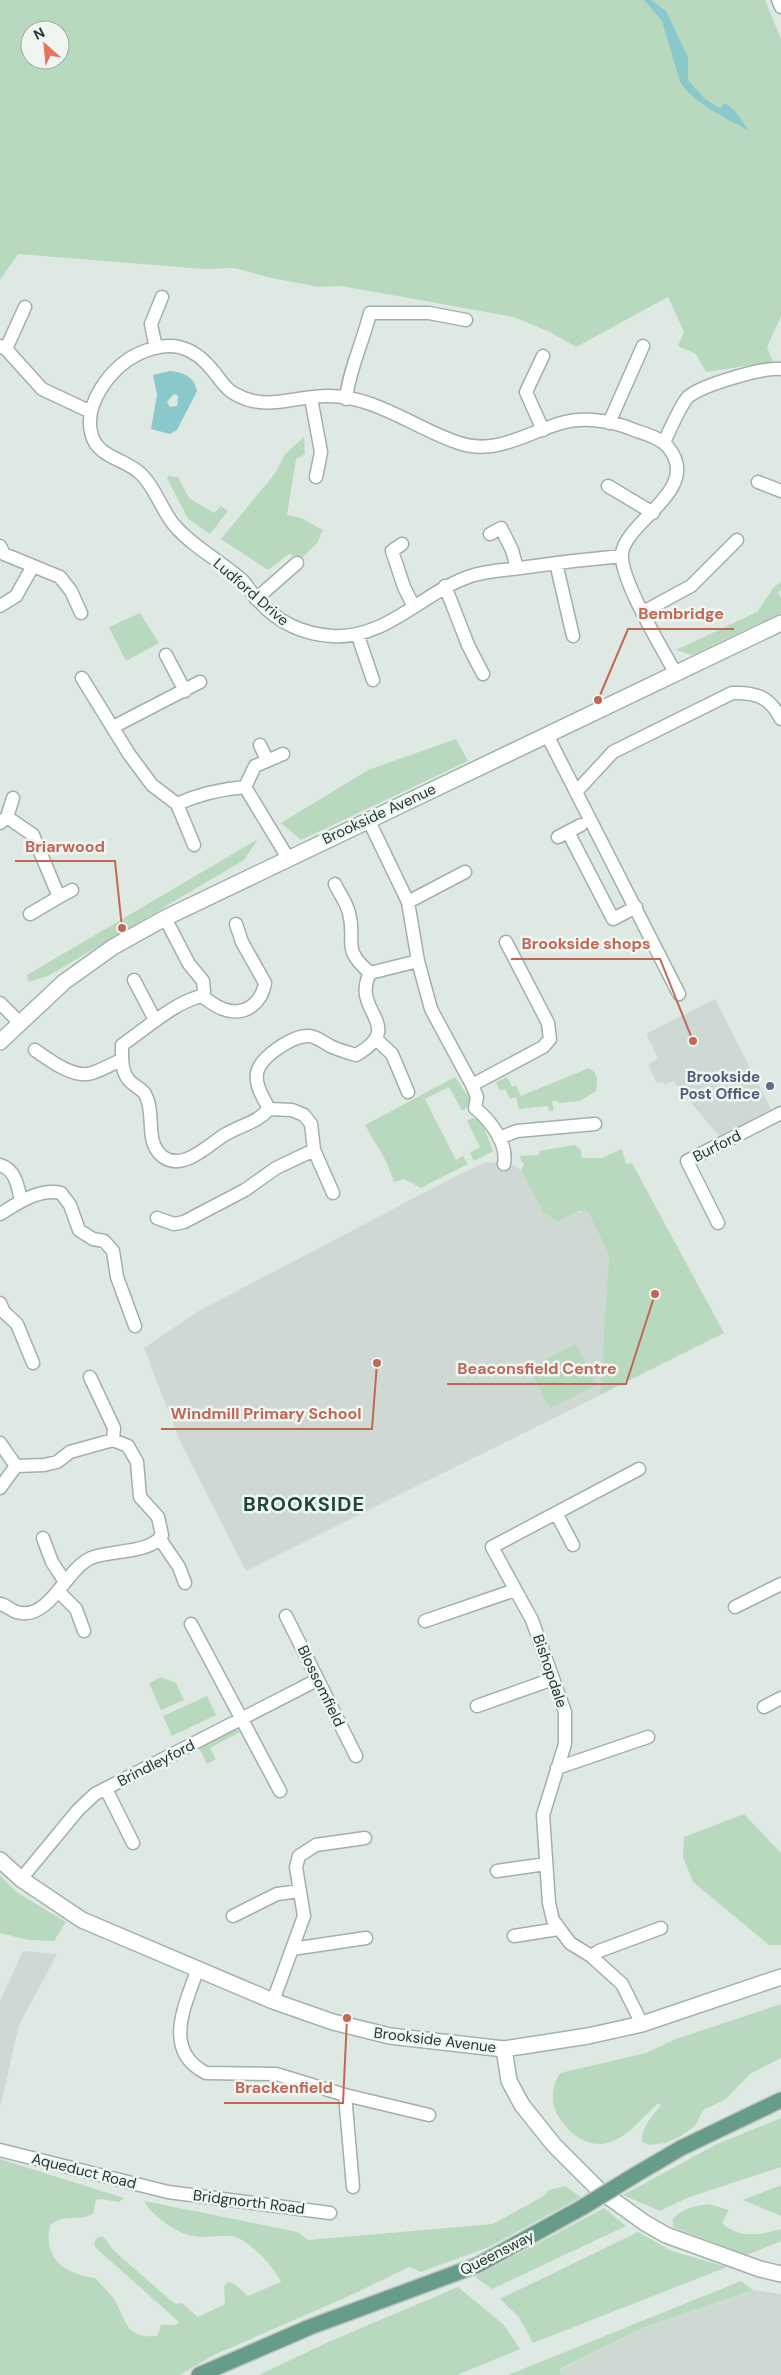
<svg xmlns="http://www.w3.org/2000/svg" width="781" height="2375" viewBox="0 0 781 2375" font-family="'DM Sans',sans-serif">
<rect width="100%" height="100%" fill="#dfe9e4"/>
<path fill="#ced9d3" d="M715,999L771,1109L719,1136L673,1081L665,1085L663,1082L657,1083L648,1065L658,1058L646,1034Z
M487,1162L512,1165L521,1170L543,1212H588L609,1255L600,1395L246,1571L179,1439L144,1348L197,1312L460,1174Z
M23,1951L57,1954L19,2025L0,2108V2001Z
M753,2290L781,2294V2375H561L560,2370L647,2326Z"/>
<path fill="#b9d9bf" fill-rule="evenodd" d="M0,0H765L781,39V316L767,347L773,362L706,372L696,354L678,346L684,332L668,297L576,347L550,332L514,317L341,286L319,287L271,278L235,268L204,269L18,254L0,280ZM30,30H60V60H30Z
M304,437L305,454L296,459L287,515L301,518L323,530L317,543L302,558L289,554L268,570L221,539L276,472L285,454Z
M168,476L178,477L189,498L214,513L221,506L228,511L210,534L188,519L167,478Z
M781,582V590L778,592L781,598V613L692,655L676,650L757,612L774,587Z
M140,613L159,643L126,661L109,627Z
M456,739L468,761L301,840L281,823L368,770Z
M258,839L244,860L48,976L28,982L27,975Z
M589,1068C599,1074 597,1080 596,1091L580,1101L558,1103L557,1101H552L554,1111H549L548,1106L519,1109L516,1097L510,1099L505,1089L500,1091L496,1082L507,1077L512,1087L516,1085L521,1096Z
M455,1077L470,1099L468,1106L462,1111L449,1087L425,1099L456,1160L463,1156L468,1164L421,1188L404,1179L394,1182L387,1163L365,1125Z
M472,1118L477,1119L483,1125L493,1151L474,1161L470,1153L480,1147L467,1121Z
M575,1145L581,1150L582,1158H602L622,1149L626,1164L632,1163L724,1333L600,1395L609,1255L588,1212L579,1211L557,1221L543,1212L521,1170L524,1165L519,1156L539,1155V1151Z
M576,1344L597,1385L550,1408L529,1368Z
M161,1677L176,1683L184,1700L161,1710L149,1683Z
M207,1696L216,1715L172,1736L163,1716Z
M231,1724L240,1732L210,1748L216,1759L207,1764L196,1742Z
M744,1814L781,1853V1945H769L693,1882L683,1857L684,1837Z
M0,1876L18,1893L66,1922L54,1941L28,1940L0,1933Z
M781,2004V2058L750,2074L726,2099L703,2110L695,2126L681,2136L666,2143L649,2145L642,2142C641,2127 652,2117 661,2105L659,2103C643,2116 628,2138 607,2143C585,2149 560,2127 554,2106C551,2096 554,2082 560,2073L646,2053L676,2039Z
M781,2118V2167L687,2198L660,2211L623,2195L717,2144Z
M0,2159L124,2198L119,2202L101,2199L96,2200L93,2214C77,2222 65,2213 50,2225C43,2259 64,2274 95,2278C101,2285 109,2292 114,2299C127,2321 125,2339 157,2336L161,2325H175L179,2322L95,2247L94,2242L98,2237H104L114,2251L175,2304L182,2303L198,2317L225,2304L224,2286L228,2282L233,2283L248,2296L281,2282C275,2268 247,2238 232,2236C219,2235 206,2238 193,2236C178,2234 151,2215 144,2201L298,2232L308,2240L493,2224L542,2197L549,2190L565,2186L581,2197L489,2247L421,2272L409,2267L349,2296L214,2355L180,2375H0Z
M781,2185V2216L743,2200Z
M709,2204L729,2210L722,2223C739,2239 761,2235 781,2229V2241L747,2255L673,2227V2219C682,2208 695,2206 709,2204Z
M604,2208L626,2226L492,2289L475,2277Z
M638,2232L672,2251L727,2267L533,2343L519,2317L500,2299Z
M741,2281L753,2290L647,2326L560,2369L561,2375H508Z
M458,2287L504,2325L520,2349L457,2375H259L326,2343Z"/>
<path fill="#8bc8cb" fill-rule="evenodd" d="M644,0H651L666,11L688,57V80L704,98L720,108L725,103L734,110L749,131C726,118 694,104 680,82L662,21Z
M170,371C183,372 195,377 197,391L177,430L170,434L151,429L157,395L153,375ZM174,394L178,396L177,406L170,407L167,402Z"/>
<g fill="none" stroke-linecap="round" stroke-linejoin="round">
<defs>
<path id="street" d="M778,0L781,7
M0,346L6,349L42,389L91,412
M156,348L151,324L162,297
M6,349L25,307
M543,356L526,392L543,430
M311,398L321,452L316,477
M346,399C349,370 363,342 370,313H429L466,320
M609,423L643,346
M664,442C669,432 681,404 688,397C702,385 763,367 781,369
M758,482L781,491
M608,486L653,513
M490,534L501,528L512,550L517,568
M402,544L392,551L404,587L414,607
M0,546L4,554L60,577L71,591L81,613
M622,556C588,559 554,563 520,568C505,570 488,571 474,575C424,590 387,640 332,636C301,634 277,622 257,599C251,593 248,586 242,580C221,561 194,548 175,526C161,510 156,488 141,474C126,459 99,458 92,436C82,405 111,367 138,354C170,339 193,345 214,372C220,379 226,390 235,394C267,412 293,396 327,396C374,395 416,429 459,443C497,456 529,431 565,422C586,417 614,421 634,430C646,434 660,438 668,447C703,489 627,520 622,553C619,578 663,650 676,674
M556,563L573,636
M445,586L468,645L483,674
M256,599L297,563
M0,606L16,596L33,566
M643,612L691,586L737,540
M358,636L373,680
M166,655L185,691
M82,678L129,754L152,785L177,804
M113,727L200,682
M547,735L679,994
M260,745L267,760
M245,787L255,766L283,754
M576,792L613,752L732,693C755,692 769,696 781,719
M7,817L33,835L59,897L30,914
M368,819L408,902L418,961L431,1009L472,1085L477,1097L475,1108C490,1120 508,1143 504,1164
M0,823L7,817L13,798
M568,832L613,919L636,907
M558,837L581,825
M194,845L177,804C199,794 222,789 245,787L288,858
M59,897L72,890
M408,902L465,872
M165,918L189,964L203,981L204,991L202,996C176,1001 144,1030 122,1045C122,1056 121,1070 128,1079C132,1085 141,1088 145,1094C156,1113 144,1141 162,1156C183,1173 210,1143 226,1134C242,1125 258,1122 269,1109C263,1097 255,1086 257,1073C260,1057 293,1035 309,1036C316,1036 323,1042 330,1046C338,1050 347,1052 356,1055C408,1025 350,1012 370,973C340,947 357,943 349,913C347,903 339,893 335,884
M370,973L418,961
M134,980L155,1020
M202,996C209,1001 217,1008 226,1010C246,1016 262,1002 265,983L242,942L236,924
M0,1003L19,1022
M376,1039L392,1054L408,1092
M35,1050C49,1060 74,1079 92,1073C102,1070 112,1064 121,1060
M472,1085L543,1047L550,1039L548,1023L506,942
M269,1109L292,1110L304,1115L311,1124L314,1150L333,1193
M499,1138L517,1131L595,1124
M0,1165C16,1170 18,1187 21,1201
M0,1214C18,1203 39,1188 61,1193L70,1205L79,1230L93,1239L104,1241L113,1251L117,1277L135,1326
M157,1218L174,1224L184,1222L245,1190L276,1168L314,1150
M718,1223L687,1161L781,1113
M0,1303L4,1312L17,1324L33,1363
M90,1377L114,1428L113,1440
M0,1443L16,1466
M639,1469L492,1547L532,1620L565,1712V1744L543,1815L549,1903L553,1920L570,1943L591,1956L622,1984L642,2024
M0,1488L16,1466L44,1465L57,1462L70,1452L113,1440L128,1446L137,1462L140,1497L158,1517L162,1535C151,1554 109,1550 91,1558C66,1569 51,1617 21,1613C13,1613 7,1605 0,1604
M556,1513L573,1545
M43,1538L52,1562L65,1582
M160,1539L179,1567L185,1583
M58,1591L76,1609L84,1631
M735,1607L781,1584
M286,1616L356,1756
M425,1621L515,1590
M191,1624L280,1791
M477,1706L553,1679
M764,1707L781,1698
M557,1768L648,1737
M106,1789L133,1843
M497,1871L546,1864
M21,1879L78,1810L95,1794L317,1680
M233,1916L277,1894L300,1891
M514,1936L558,1929
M292,1949L366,1938
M591,1956L599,1951L661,1928
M198,1968C186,2004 161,2050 206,2073L276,2074L345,2095L429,2115
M273,2001L304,1916L296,1867L299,1856L316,1845L365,1838
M345,2095L353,2187
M0,2150L168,2192L330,2213"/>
<path id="secondary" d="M0,1042L64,982L113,947L165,918L781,623
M0,1860L21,1879L82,1920L273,2001L333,2022L390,2036L504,2049L588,2036L642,2024L781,1977
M504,2049L509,2081L522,2105L554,2145L599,2190L645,2223L666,2235L760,2269L781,2274"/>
<path id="primary" d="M635,2175L681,2148L781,2100
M199,2375L310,2327L478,2265L583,2207"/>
</defs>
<use href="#street" stroke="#a3b0aa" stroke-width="15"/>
<use href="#secondary" stroke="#9fb4aa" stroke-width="18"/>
<use href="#primary" stroke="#bdc3c1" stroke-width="18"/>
<use href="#street" stroke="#fff" stroke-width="12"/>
<use href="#secondary" stroke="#fff" stroke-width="15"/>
<use href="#primary" stroke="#679c89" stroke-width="15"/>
<defs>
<path id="primary-bridge" d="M583,2207L635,2175"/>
</defs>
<use href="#primary-bridge" stroke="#bdc3c1" stroke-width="18" stroke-linecap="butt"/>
<use href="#primary-bridge" stroke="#679c89" stroke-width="15"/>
</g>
<circle fill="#5c6f8a" stroke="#eff6f2" stroke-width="2" cx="770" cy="1086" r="5"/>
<g text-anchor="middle" stroke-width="5" stroke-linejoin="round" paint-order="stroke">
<g font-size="15" fill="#223830" stroke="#eff6f2">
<text transform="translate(251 592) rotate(41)" y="5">Ludford Drive</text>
<text transform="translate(379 814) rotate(-25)" y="5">Brookside Avenue</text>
<text transform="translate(717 1146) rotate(-27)" y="5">Burford</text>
<text transform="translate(550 1671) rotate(71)" y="5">Bishopdale</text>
<text transform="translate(321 1686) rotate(64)" y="5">Blossomfield</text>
<text transform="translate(156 1763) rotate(-27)" y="5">Brindleyford</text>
<text transform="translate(435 2040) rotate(7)" y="5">Brookside Avenue</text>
<text transform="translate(84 2171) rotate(14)" y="5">Aqueduct Road</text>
<text transform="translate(249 2202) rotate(7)" y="5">Bridgnorth Road</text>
<text transform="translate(497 2253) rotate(-27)" y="5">Queensway</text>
</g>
<g font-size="15" font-weight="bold" fill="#4e5e75" stroke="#eff6f2" text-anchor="end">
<text x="760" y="1082">Brookside<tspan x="760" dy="17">Post Office</tspan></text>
</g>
<g font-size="20" font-weight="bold" letter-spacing="1" fill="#1f483a" stroke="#eff6f2">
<text x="304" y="1511">BROOKSIDE</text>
</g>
</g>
<path fill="none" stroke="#c06756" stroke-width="2" d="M598 700L628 629H734M122 928L115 861H15M693 1041L660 959H511M655 1294L626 1384H447M377 1363L372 1429H161M347 2018L343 2103H224"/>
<g fill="#c06756" stroke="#eff6f2" stroke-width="2">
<circle cx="598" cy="700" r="5"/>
<circle cx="122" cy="928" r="5"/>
<circle cx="693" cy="1041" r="5"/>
<circle cx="655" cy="1294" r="5"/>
<circle cx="377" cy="1363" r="5"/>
<circle cx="347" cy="2018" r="5"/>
</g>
<g font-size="16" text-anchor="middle" font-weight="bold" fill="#c06756" stroke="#eff6f2" stroke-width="5" stroke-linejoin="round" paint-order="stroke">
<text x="681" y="619">Bembridge</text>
<text x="65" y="852">Briarwood</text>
<text x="586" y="949">Brookside shops</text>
<text x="537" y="1374">Beaconsfield Centre</text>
<text x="266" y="1419">Windmill Primary School</text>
<text x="284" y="2093">Brackenfield</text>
</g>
<g transform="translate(45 45) rotate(333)"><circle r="24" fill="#eff6f2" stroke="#9daaa4"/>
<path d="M0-4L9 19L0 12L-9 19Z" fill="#e77360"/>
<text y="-8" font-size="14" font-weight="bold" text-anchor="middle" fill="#223830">N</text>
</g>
</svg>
